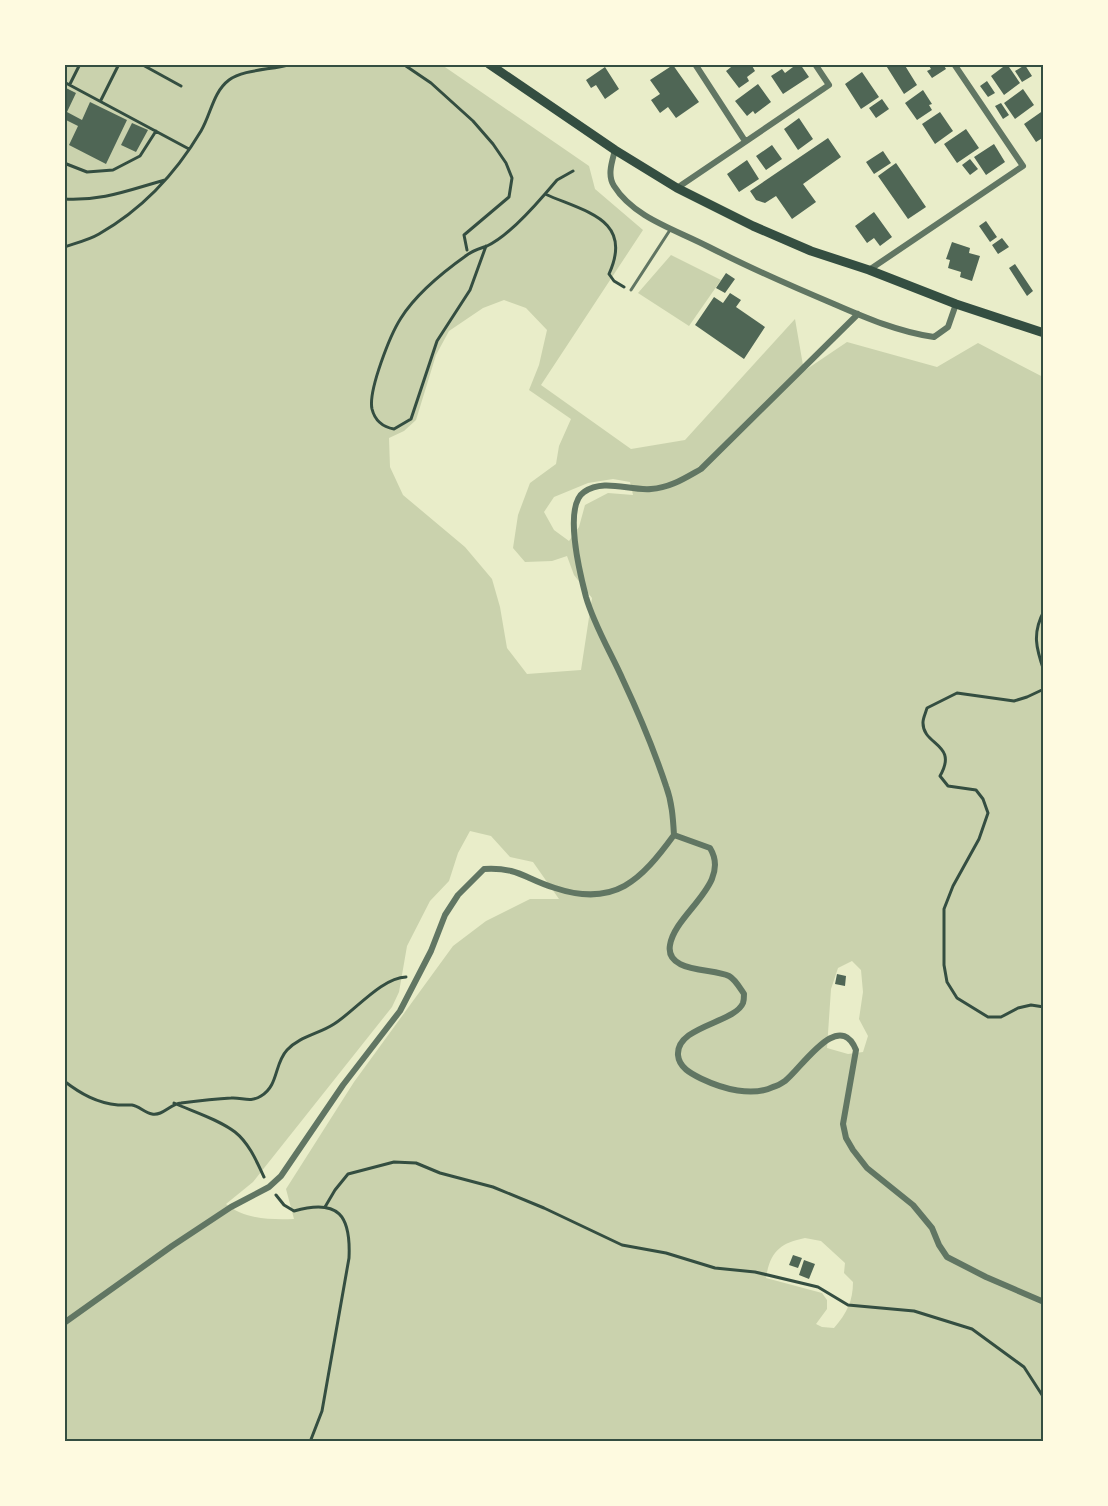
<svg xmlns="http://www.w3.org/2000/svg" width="1108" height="1506" viewBox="0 0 1108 1506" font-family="Arial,sans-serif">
<rect width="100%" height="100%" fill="#e9edc9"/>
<path fill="#cad2ad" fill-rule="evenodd" d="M64,65H442L589,166L595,189L643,230L541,385L631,449L685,440L795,319L804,371L847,342L937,367L978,343L1043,377V1441H65ZM504,300L526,308L547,330L539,365L529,390L571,419L559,446L556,464L530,483L518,515L513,548L525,562L552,561L567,556L574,575L592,598L581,670L527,674L507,648L500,607L492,579L465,547L403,495L390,467L389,438L404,431L416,420L436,355L449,331L483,308ZM613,479L630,482L633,495L608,493L585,505L579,527L569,541L554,530L544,512L554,497L588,483ZM470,831L491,836L510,857L533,862L559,899H530L486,921L453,946L354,1082L286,1189L294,1219C270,1220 244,1219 226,1204L253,1182L392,1007L399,992L407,946L430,901L449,881L458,853ZM852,961L861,970L863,992L859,1019L868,1036L863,1052L848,1054L827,1048L831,989L838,968ZM805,1238L821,1241L845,1263L844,1273L853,1282C853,1301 847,1313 834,1328L822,1327L816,1324L827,1309V1300L822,1293L766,1278C770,1252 780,1243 805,1238Z
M671,255L721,280L689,326L638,293Z"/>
<path fill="#4f6655" d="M735,64H751L755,71L747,77L749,81L739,88L726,71Z
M797,64H800L809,77L783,94L771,76L782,69L785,73Z
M885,64H904L917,85L904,94Z
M928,64H943L946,69L932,78L927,71L931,69Z
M1007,64L1020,83L1004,95L991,76Z
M673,65L699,102L676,118L668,107L660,113L651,100L660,94L650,80Z
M1025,65L1032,76L1022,82L1015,71Z
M605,67L619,89L605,99L596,85L591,88L586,80Z
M862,72L879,97L861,109L845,84Z
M987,81L995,93L988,97L980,86Z
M758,84L771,102L755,114L753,111L747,116L735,101Z
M64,87L76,93L67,112L82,120L90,102L127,120L106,164L69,145L78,126L64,119Z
M1023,89L1034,105L1015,119L1004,103Z
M923,90L932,104L929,105L932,110L917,120L905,103Z
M882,99L889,109L876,118L869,108Z
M1001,103L1009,115L1003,119L995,106Z
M1044,110V137L1036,142L1024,124Z
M940,112L953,131L935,144L922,124Z
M799,118L813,139L798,150L784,129Z
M132,123L148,130L136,152L121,145Z
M966,129L979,148L957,163L944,144Z
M828,138L841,157L803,184L816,202L792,219L776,196L765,203L756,200L750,191Z
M994,144L1005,162L986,175L974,157Z
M772,145L782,159L766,170L756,156Z
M883,151L891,163L874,174L866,162Z
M970,159L978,169L970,175L962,165Z
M747,160L759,179L739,192L727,174Z
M896,163L926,207L908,219L878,176Z
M874,212L892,237L880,246L874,238L867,243L855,226Z
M986,221L997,237L990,242L979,226Z
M1002,238L1009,247L998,254L992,245Z
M952,242L970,248L969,253L980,256L972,281L960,277L961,272L948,268L950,260L946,259Z
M1015,264L1033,291L1027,296L1009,268Z
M726,273L735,279L725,293L716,288Z
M730,293L741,300L736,307L765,327L744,359L695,325L714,297L723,303Z
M837,974L846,976L845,986L835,984Z
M793,1255L802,1258L798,1268L789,1265Z
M804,1260L815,1264L809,1279L799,1275Z"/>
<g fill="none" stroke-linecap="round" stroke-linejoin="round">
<path stroke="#344e41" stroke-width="3" d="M141,64L181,86
M403,64L431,83L473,121L493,144L506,163L512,178L509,197L464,235L467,250
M64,82L189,149
M70,84L80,64
M101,100L119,64
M64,163L87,172L113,170L140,156L156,131
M545,194L557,180L573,171
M64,199C104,201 128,190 165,180
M486,246L470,290L437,341L411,419L394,429C383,427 375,421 372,409C368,391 390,335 401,318C416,294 443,272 467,255C474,250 479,249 487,246C505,238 532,209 545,194C585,212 634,219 609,274L614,281L624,287
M64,247C76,243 89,240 99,234C141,210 176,173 201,131C211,114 213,92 229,80C244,69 273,70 291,64
M1044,611C1032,633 1036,648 1044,671
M1044,689L1027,697L1014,701L957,693L927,708C926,712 923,718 923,722C922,746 959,743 940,776L948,786L976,790L983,799L988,813L979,839L953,886L944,909V965L947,982L957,998L988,1017H1001L1018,1008L1031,1005L1044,1007
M64,1081C81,1094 97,1103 118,1105C122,1105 127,1105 132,1105C139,1106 145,1113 152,1114C163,1116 170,1104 181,1103C197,1101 214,1099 231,1098C242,1097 250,1103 261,1096C279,1085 274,1064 287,1050C300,1036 319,1034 334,1024C355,1011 381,978 406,977
M174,1103C194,1112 218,1119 235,1132C249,1143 257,1162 264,1177
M276,1195L284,1205L294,1211C339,1198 351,1216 349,1258L322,1411L310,1442
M325,1207L335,1190L348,1174L394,1162L416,1163L440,1173L493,1187L544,1208L622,1245L666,1253L715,1268L755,1272L818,1287L848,1305L914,1311L972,1329L1024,1367L1044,1398"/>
<path stroke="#617663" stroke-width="3" d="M631,290L670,230"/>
<path stroke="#617663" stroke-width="6" d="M695,64L745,141
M615,150C612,162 607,175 614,186C634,218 677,230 709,247C750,268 791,286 834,304C866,318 899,332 934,337L948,327L956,304
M677,188L829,85L815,64
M869,270L1023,166L954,64
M674,835L710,848C732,884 675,913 670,945C665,973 713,968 729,976C735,979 740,988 744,994C744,997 744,1000 743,1003C735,1023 676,1026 678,1055C679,1068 692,1074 702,1079C723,1089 752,1097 773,1087C777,1086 782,1083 785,1081C801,1069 839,1008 856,1050L843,1124L846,1138L853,1150L867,1168L913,1205L932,1228L939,1245L947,1257L986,1277L1044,1302
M64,1323L172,1246L231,1207L269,1187L281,1176L343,1085L400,1011L431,951L445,915L458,895L484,869C519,867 525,879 555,888C615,908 641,880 674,835C673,818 672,802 666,786C654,750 639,714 623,680C611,653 594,625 586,597C580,574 563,506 584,492C604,478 629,491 651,489C670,488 685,478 701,469L858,314"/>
<path stroke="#344e41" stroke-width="9" d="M489,64L615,150L677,188L753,226L811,251L869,270L956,304L1044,333"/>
</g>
<rect width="1108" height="1506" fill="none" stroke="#fefae0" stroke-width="132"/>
<rect x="66" y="66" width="976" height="1374" fill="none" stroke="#344e41" stroke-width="2"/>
</svg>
